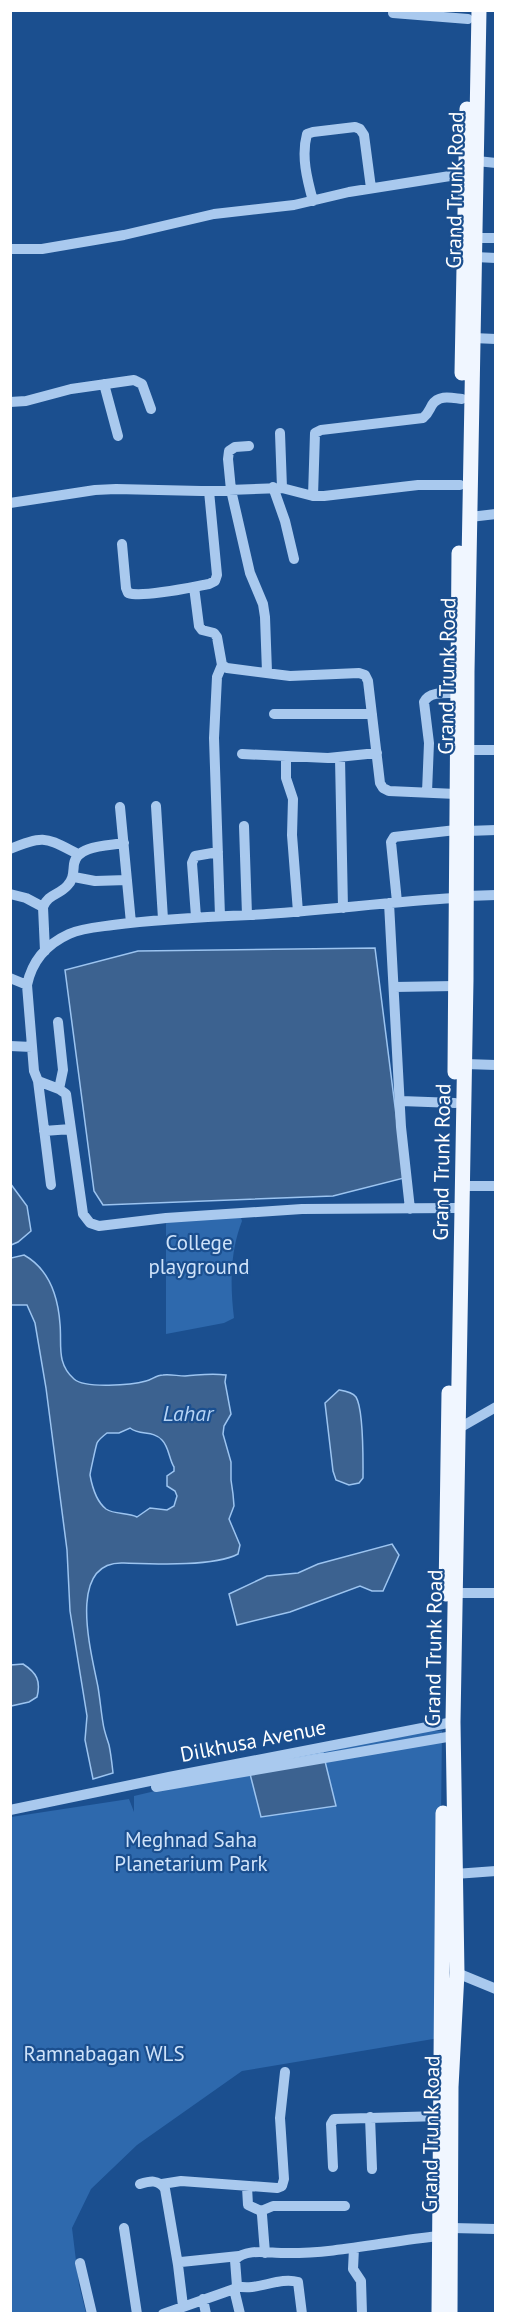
<svg xmlns="http://www.w3.org/2000/svg" width="506" height="2324" viewBox="0 0 506 2324" font-family="'PT Sans',sans-serif">
<rect width="100%" height="100%" fill="#1b4f8f"/>
<path fill="#2e69ad" d="M166,1218H241L242,1221C230,1252 230,1285 234,1318L224,1323L166,1334Z
M434,1725L435,1731H442L441,1817L451,2036L242,2071L137,2145L91,2189L72,2228L79,2285L86,2313L11,2314V1817L129,1799L134,1812V1796Z"/>
<path fill="#3c6290" stroke="#9cc4f0" stroke-width="1.5" fill-rule="evenodd" d="M375,948L404,1178L333,1196L103,1205L94,1191L65,970L138,951Z
M10,1183L27,1206L31,1231L18,1242L11,1245Z
M24,1255C49,1269 58,1296 60,1324C62,1345 56,1363 74,1379C85,1389 132,1385 146,1381C152,1380 156,1375 163,1375C170,1374 178,1376 185,1376C201,1375 209,1373 226,1375L225,1382L231,1414L224,1426L223,1434L231,1462V1480L233,1494L234,1506L229,1519L240,1545L238,1554C213,1567 153,1564 124,1563C65,1560 92,1655 98,1687C100,1699 101,1711 103,1723C104,1731 107,1738 109,1745C111,1754 112,1764 113,1773L93,1779L85,1740L87,1716L70,1611L67,1550L46,1388L35,1323L27,1305H11V1258ZM130,1428C140,1436 153,1430 162,1440C169,1447 169,1459 174,1467V1471L167,1476V1486L175,1491L177,1496L174,1506L167,1510L150,1508L137,1517C127,1512 115,1515 106,1509C97,1502 92,1486 90,1475C90,1473 96,1446 97,1443C99,1439 103,1436 107,1433H119Z
M339,1390C345,1391 352,1392 356,1397C364,1410 363,1461 363,1478L359,1483L349,1485L336,1480L333,1471L325,1403Z
M392,1544L399,1555L383,1591H372L360,1586L290,1612L237,1625L229,1594L267,1576L298,1573L318,1564Z
M23,1664C37,1673 41,1681 37,1697L29,1702L11,1706V1665Z
M323,1753L336,1806L261,1817L248,1766Z"/>
<g fill="none" stroke-linecap="round" stroke-linejoin="round">
<path stroke="#a9c9ee" stroke-width="10" d="M393,13L468,19
M477,161L496,163
M313,201C307,179 301,156 307,134L313,132L355,127L360,129L364,135L371,188
M475,238H496
M10,249H42L124,235L214,214L294,205L349,192L450,176H465
M475,257L496,258
M473,338L496,339
M104,384L118,436
M10,402L26,401L71,389L134,380L142,384L151,409
M280,433L282,488
M249,446L235,447L229,451L228,459L231,490L250,573L263,604L265,617L267,672
M273,487L285,521L294,559
M313,496L315,433L321,430L423,418C429,413 429,410 432,405C439,394 452,398 462,399
M10,503L95,490L116,489L201,491L282,488L313,496H324L418,485H460
M470,517L496,514
M122,544L126,588L128,593C143,598 192,587 209,584L215,581L217,575L209,491
M194,587L199,626L202,630L214,633L217,637L222,665L227,668L290,676L359,673L365,675L368,681L380,783L383,788L389,791L456,794
M274,714H372
M467,750H496
M242,754L328,758L377,753
M286,757V778L293,799L292,835L298,912
M340,758L343,908
M427,792L429,743L424,702C429,691 446,693 457,693
M156,806L163,919
M120,807L131,923
M244,826L247,915
M467,831L496,830
M10,849C45,834 46,838 78,854
M74,877L95,881L127,880
M10,894L26,898L43,907
M467,896L496,895
M397,902L391,842L394,837L456,830
M389,903L401,1127L410,1209
M220,916L214,738L217,677L222,665
M196,917L192,863L195,856L218,852
M45,951L43,907C48,894 59,895 67,886C74,879 73,872 74,864C77,845 108,846 124,843
M10,978L27,985
M394,987L455,986
M58,1022L63,1070L59,1089
M10,1046L32,1047
M465,1064L496,1065
M38,1081L51,1185
M401,1101L455,1103
M44,1131L71,1129
M463,1186H496
M455,1208L302,1209L166,1218L99,1226L90,1223L83,1214L66,1094L59,1089L38,1081L34,1071L27,985C32,961 47,944 69,934C82,928 99,927 113,925C159,919 204,917 250,915C319,911 387,902 455,898
M454,1431L496,1407
M456,1593H496
M156,1787L453,1736
M10,1810L169,1777L453,1722
M455,1874L496,1871
M457,1973L496,1989
M370,2117L372,2169
M333,2167L331,2124L334,2119L441,2116
M140,2184C150,2181 158,2179 165,2189L178,2265
M162,2184L181,2181L277,2188L282,2186L284,2179L280,2118L285,2072
M247,2187L248,2205L261,2211L262,2215L265,2253
M261,2211L273,2206H345
M124,2228L137,2314
M452,2228L496,2229
M354,2248L353,2269L361,2281L362,2314
M80,2263L92,2314
M237,2286C256,2292 279,2276 298,2282L302,2314
M234,2289L240,2314
M203,2299L206,2314
M183,2306L178,2265L181,2262L239,2256
M163,2314L234,2289L237,2286L235,2260C246,2248 268,2253 283,2253C336,2254 387,2241 439,2236"/>
<path stroke="#f0f6ff" stroke-width="15" d="M462,373L467,109
M455,1072L459,553
M446,1594L449,1393
M439,2314L443,1813
M450,2314L451,2087L457,1973L453,1722L466,980L467,672L479,10"/>
</g>
<g text-anchor="middle" stroke-width="4.5" stroke-linejoin="round" paint-order="stroke">
<g font-size="21" fill="#fff" stroke="#1b4f8f">
<text transform="translate(455 190) rotate(-89)" y="7">Grand Trunk Road</text>
<text transform="translate(447 676) rotate(-89)" y="7">Grand Trunk Road</text>
<text transform="translate(442 1162) rotate(-89)" y="7">Grand Trunk Road</text>
<text transform="translate(434 1648) rotate(-89)" y="7">Grand Trunk Road</text>
<text transform="translate(253 1741) rotate(-11)" y="7">Dilkhusa Avenue</text>
<text transform="translate(431 2134) rotate(-89)" y="7">Grand Trunk Road</text>
</g>
<g font-size="21" fill="#cfe3fa" stroke="#1b4f8f">
<text x="199" y="1250">College<tspan x="199" dy="24">playground</tspan></text>
<text x="191" y="1847">Meghnad Saha<tspan x="191" dy="24">Planetarium Park</tspan></text>
<text x="104" y="2061">Ramnabagan WLS</text>
</g>
<g font-size="22" font-style="italic" fill="#b5d3f5" stroke="#1b4f8f">
<text x="188" y="1421">Lahar</text>
</g>
</g>
<rect width="506" height="2324" fill="none" stroke="#ffffff" stroke-width="24"/>
</svg>
